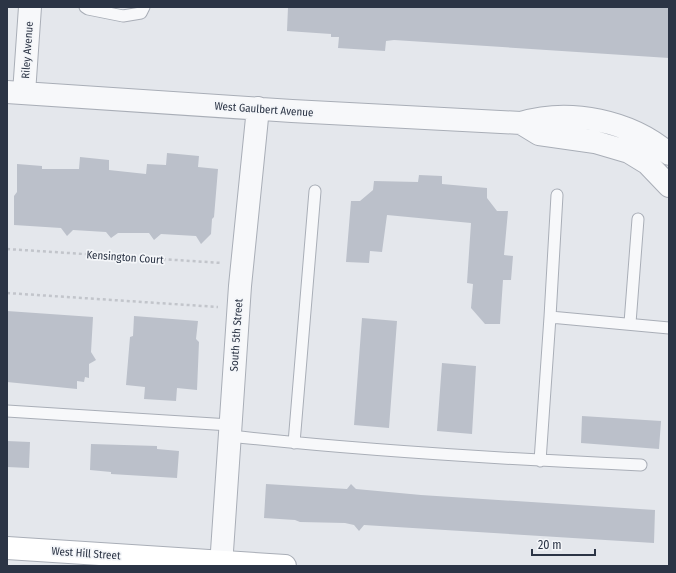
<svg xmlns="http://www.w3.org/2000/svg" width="676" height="573" viewBox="0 0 676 573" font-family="'Fira Sans Condensed',sans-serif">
<rect width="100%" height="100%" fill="#e4e7ec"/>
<path fill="#bbc0ca" d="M288,7H669V58L394,40L386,41L385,51L338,48L339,37H331V34L287,31Z
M167,153L199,156L198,167L218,169L214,217L212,219L211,234L201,244L196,236L161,234L154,240L149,233H118L111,238L106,232L73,230L67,236L61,228L14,225V196L17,192V164L42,166V169H79L80,157L109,160V170L146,174L147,164L166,165Z
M419,175L442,176V184L487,188V198L497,211H508L504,255L513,256L511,280H503L500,324H485L471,308L473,284L467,283L471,223L387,215L382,252L370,251L369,263L346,262L351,201H360L373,190L374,181L418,182Z
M7,311L93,317L91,352L96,360L89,364V378L85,377L84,382L77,381V389L7,382Z
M134,316L198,321L196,339L199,342L197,390L177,388L176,401L144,399L145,387L126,385L130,337L133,336Z
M362,318L397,321L389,428L354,425Z
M442,363L476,366L472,434L437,431Z
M582,416L661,421L659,449L581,443Z
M7,441L30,442L29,468L7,467Z
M91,444L157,446V449L179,451L177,478L111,474V472L90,470Z
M266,484L347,489L351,484L356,489L421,495L655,510L654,543L364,525L359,531L354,525L345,523L300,522L295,520L264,518Z"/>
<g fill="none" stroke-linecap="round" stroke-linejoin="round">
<defs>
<path id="lane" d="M85,7L88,9L123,16L141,13L144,7
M550,317L557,195
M630,323L638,219
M7,411L230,425
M230,436C366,451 503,459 641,465
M294,443L315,191
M540,461L550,317L669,328"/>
<path id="street" d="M7,92L292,111L521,123C570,108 631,121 669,154
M24,93L30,7
M521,123L539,134L595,142L629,152L647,163L669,186
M221,566L240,286L258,108"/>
<path id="secondary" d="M7,548L285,566"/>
</defs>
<use href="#lane" stroke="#a9aeb7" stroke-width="13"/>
<use href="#street" stroke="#a9aeb7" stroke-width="24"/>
<use href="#secondary" stroke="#a9aeb7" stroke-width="24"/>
<path stroke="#c2c5cb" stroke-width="2.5" stroke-dasharray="3 3" stroke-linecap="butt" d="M7,249L222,263
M7,293L218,307"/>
<use href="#lane" stroke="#f7f8fa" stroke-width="11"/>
<use href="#street" stroke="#f7f8fa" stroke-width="22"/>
<use href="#secondary" stroke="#fff" stroke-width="22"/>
</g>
<g text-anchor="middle" stroke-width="3.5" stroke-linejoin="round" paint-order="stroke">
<g font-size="11" fill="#2b3445" stroke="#f4f6f9">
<text transform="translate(27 50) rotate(-86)" y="4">Riley Avenue</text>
<text transform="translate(264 109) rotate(4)" y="4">West Gaulbert Avenue</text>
<text transform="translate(125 257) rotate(4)" y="4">Kensington Court</text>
<text transform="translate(236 335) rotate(-86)" y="4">South 5th Street</text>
<text transform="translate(86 553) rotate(4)" y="4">West Hill Street</text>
</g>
</g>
<rect width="676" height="573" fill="none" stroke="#2b3445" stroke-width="16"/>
<path d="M532 549v6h63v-6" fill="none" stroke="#2b3445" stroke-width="2"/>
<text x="538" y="549" font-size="12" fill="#2b3445" stroke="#f4f6f9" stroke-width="3" paint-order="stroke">20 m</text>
</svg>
